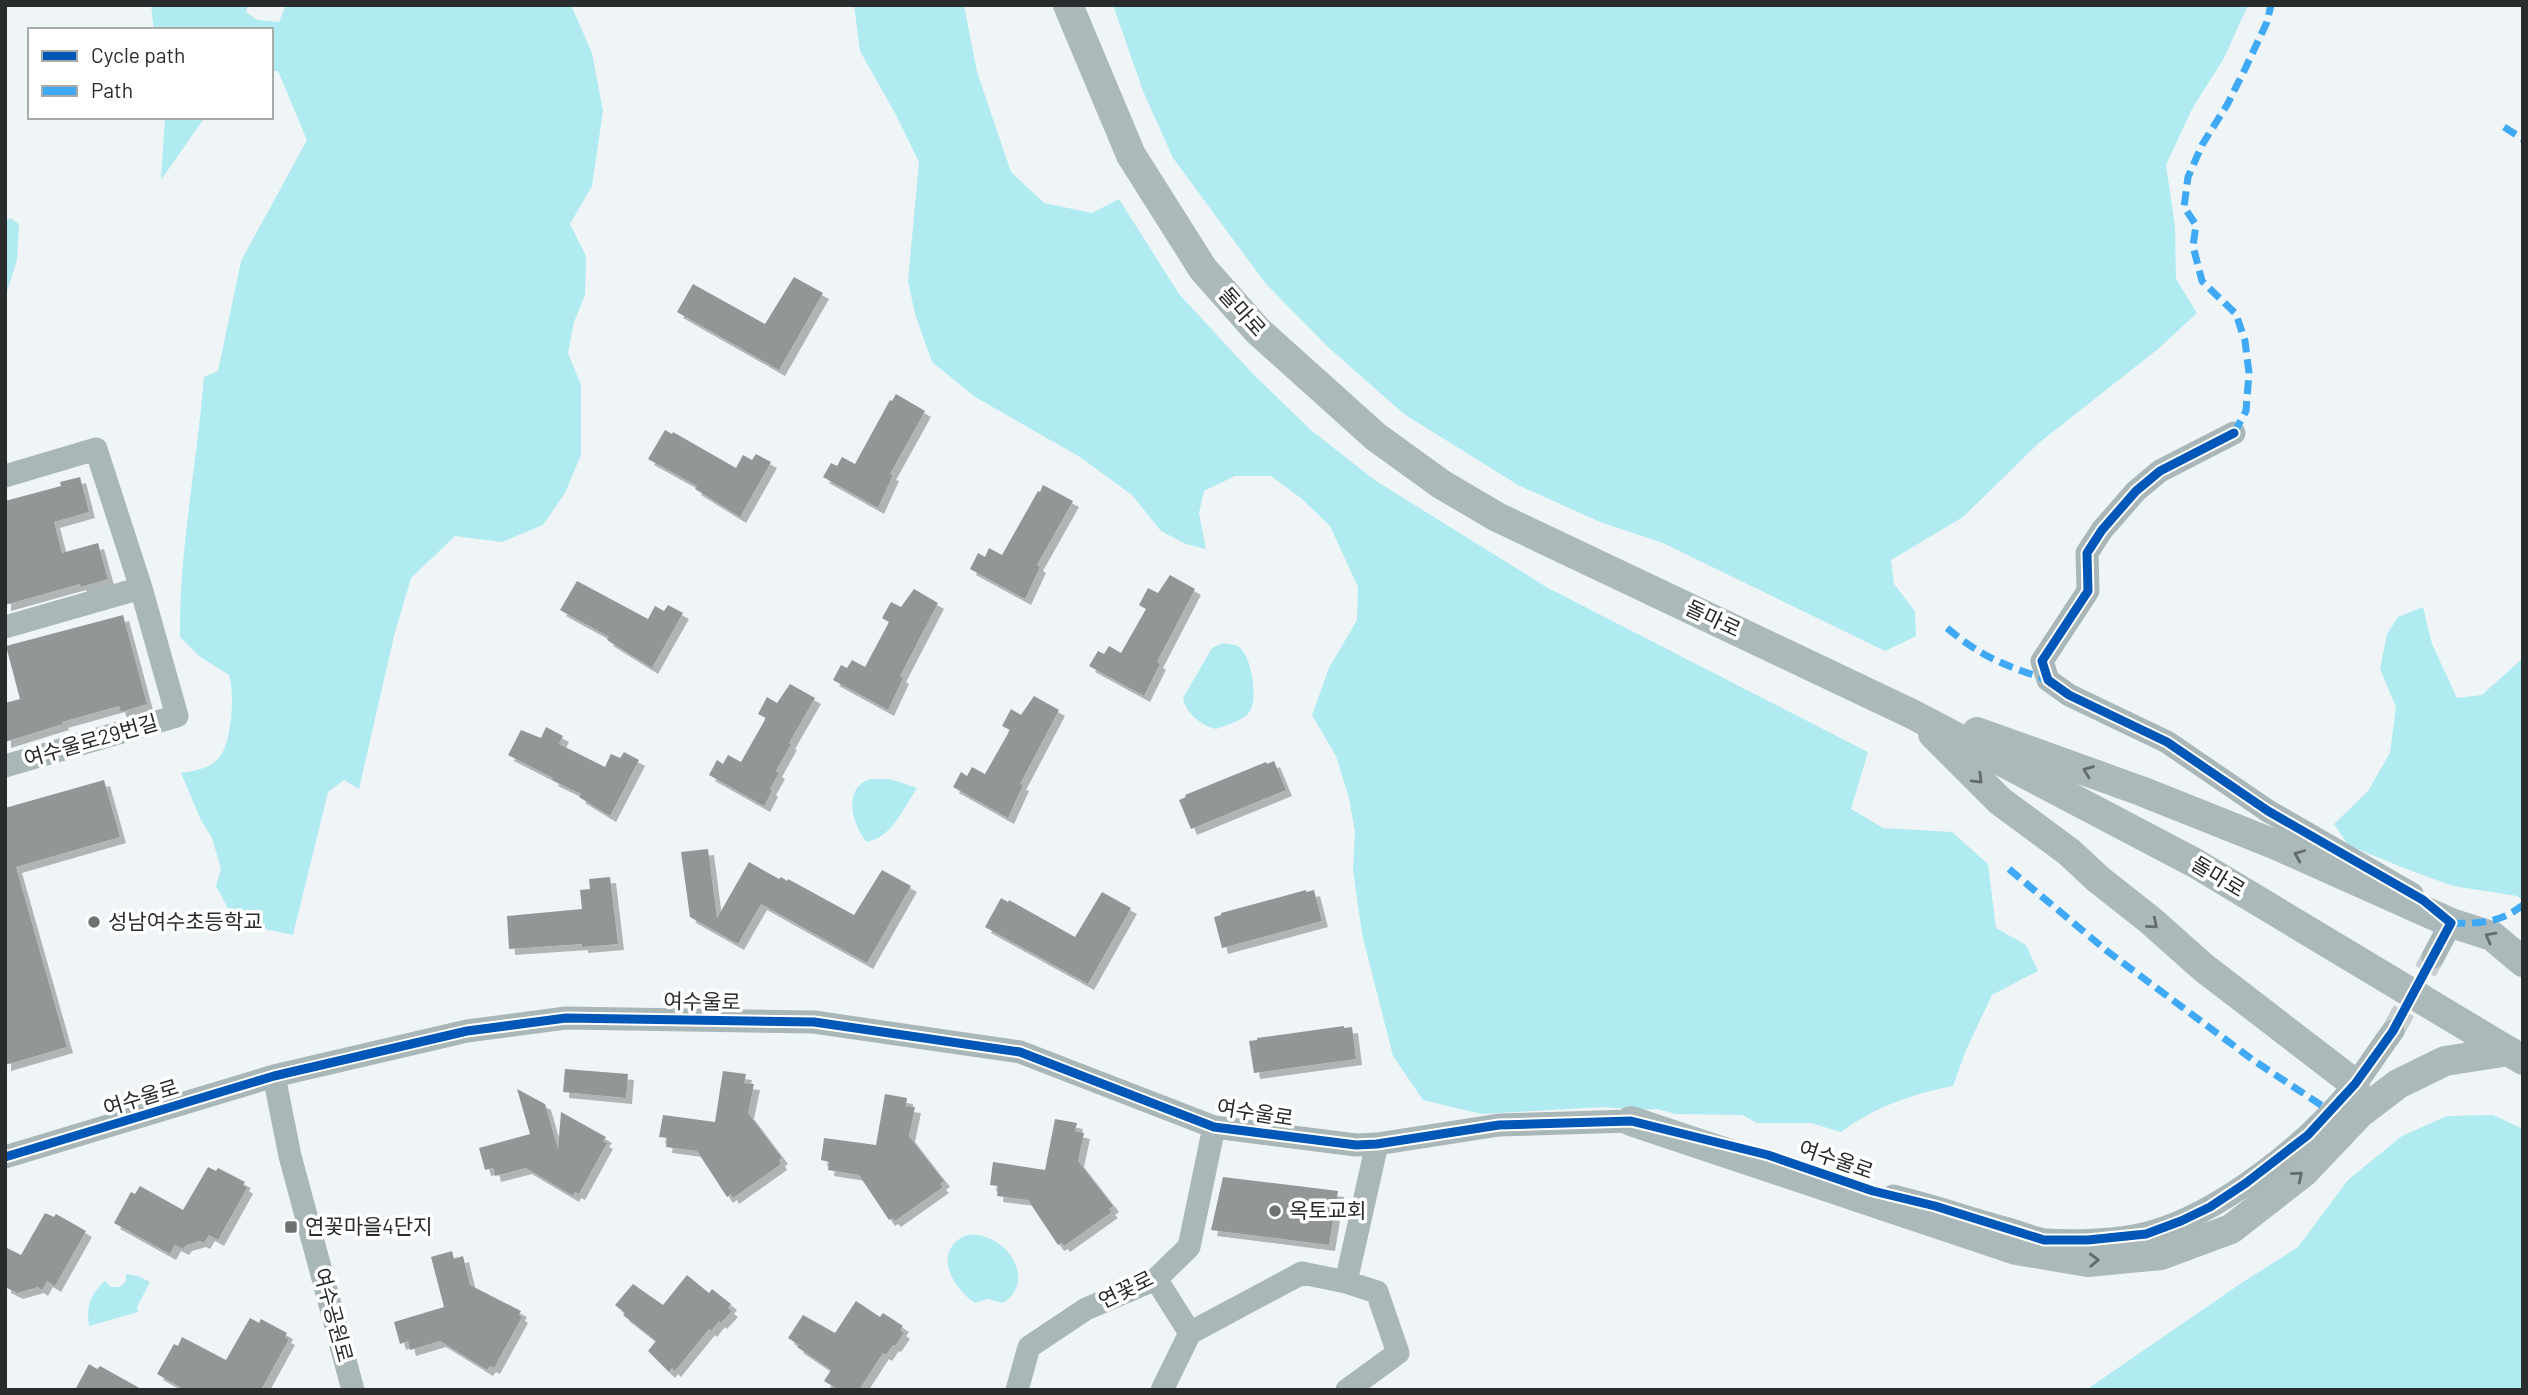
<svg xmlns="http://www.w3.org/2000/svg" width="2528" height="1395" viewBox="0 0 2528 1395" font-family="Barlow,'Noto Sans KR',sans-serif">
<defs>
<filter id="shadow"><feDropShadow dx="6" dy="6" stdDeviation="0" flood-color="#0004"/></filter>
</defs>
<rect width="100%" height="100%" fill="#eff5f6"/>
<path fill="#b0ebf2" d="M151,5H248L246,12L257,20L279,22L286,5H571L592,53L603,111L592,186L570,224L586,256L585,295L574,322L568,353L581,385V455L565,493L543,525L502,542L455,536L411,578L394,636L359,789L344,780L328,792L293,935L252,926L231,914L216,886L221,869L212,838L201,820L181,773C194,771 207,769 217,760C232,747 235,693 229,675L199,656L180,637C179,550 197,464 204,377L218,371L241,261L307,140L278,71H271V30H154Z
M854,5H964L977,72L1011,172L1044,203L1092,213L1119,199L1179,294L1253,374L1312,431L1376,481L1548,588L1868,752L1851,809L1883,828L1952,832L1988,864L1996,928L2026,945L2038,971L1992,995L1966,1050L1953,1086C1912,1094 1874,1107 1841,1132L1811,1123H1757L1742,1115L1676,1114L1657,1109L1639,1110L1604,1107L1481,1114L1423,1100L1393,1056L1362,934L1353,870L1355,832L1349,798L1336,756L1312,715L1329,668L1357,620L1358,587L1330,526L1302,499L1271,476H1235L1204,491L1199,513L1206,549L1186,544L1161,531L1132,495L1080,457L975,397L932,362L915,314L908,281L919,162L896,115L860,51Z
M1113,5H2248L2224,58L2192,109L2166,165L2175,226L2176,279L2197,313L2158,349L2040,442L1963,517L1891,560L1894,584L1915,611L1916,636L1885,651L1663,543L1600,522L1518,485L1404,414L1328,347L1266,284L1173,158L1143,91Z
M165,117H205L161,180Z
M10,218L19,224L17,260L5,298V221Z
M2423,607L2432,644L2457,698L2482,695L2523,658V901L2517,896L2453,886L2409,870L2348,845L2334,824L2368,791L2390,753L2396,707L2380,669L2387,634L2398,617Z
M1223,643C1228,644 1235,644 1239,647C1252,657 1258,697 1250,711C1244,721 1226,725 1216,729C1201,726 1186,713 1183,698L1212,648Z
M870,779H890L917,788C903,809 892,837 867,842C852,826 842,788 870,779Z
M2493,1115L2523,1129V1390H2086L2240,1284L2298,1247L2348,1180L2402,1136L2447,1116Z
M967,1235C1007,1231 1038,1281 1003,1303L988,1299L975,1303C952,1288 931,1250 967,1235Z
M126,1274L138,1276L150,1282L137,1307L138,1312L89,1326C86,1306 90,1295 105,1281L111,1287H120L126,1281Z"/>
<path fill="#929697" filter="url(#shadow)" d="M794,277L823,293L779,370L677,312L693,284L765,324Z
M896,394L925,411L890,474L893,475L878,508L823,477L831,463L837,466L842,457L855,464L890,400L892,401Z
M665,430L672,434L673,432L736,468L743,455L752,460L756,454L771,462L740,517L695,489L697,486L648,459Z
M80,477L89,512L54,522L62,553L98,543L108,579L81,587L80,584L5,605V501L61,486L60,482Z
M1043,485L1073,501L1037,565L1040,567L1025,599L970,569L978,553L985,557L989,548L1002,555L1038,491L1040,492Z
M1170,575L1195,589L1157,662L1160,664L1144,696L1089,666L1098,651L1104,654L1109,646L1121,653L1146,609L1139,605L1148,588L1158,593Z
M577,581L648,619L655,606L664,611L668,605L683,613L652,668L607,640L609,637L560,610Z
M914,589L938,603L900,676L903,678L888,710L833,680L841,665L847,668L852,660L865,667L889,622L882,618L891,602L901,607Z
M123,615L147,704L121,712L119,706L62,722L63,724L5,742V703L20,699L6,646Z
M790,684L815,698L789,743L791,744L776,771L779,773L770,789L772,791L764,806L709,775L717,760L723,764L728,755L741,762L766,718L758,714L767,697L777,703Z
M1034,696L1059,710L1020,784L1023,785L1008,818L953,787L961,772L967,776L972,767L985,774L1010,730L1002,726L1011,709L1021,715Z
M546,727L563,736L559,744L605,767L611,754L620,758L624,752L639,760L610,816L579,797L581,794L552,780L553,778L508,755L521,730L541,738Z
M1274,761L1286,790L1191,829L1179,800L1186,797L1185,795L1266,762L1267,764Z
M104,780L120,837L16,867L67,1047L5,1065V808Z
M708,849L717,918L749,862L779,879L781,877L787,881L788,879L854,915L882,870L911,886L867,963L761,904L738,944L690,917L681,852Z
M610,877L618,944L582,947V944L509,949L507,916L582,909L580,890L590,889L589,879Z
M1306,890V892L1314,890L1322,921L1222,948L1214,917L1221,915V913Z
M1102,892L1131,908L1088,984L985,927L1001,898L1008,902L1009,900L1075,937Z
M1344,1026V1028L1352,1027L1356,1059L1254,1073L1249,1041L1257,1040V1038Z
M565,1069L628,1074L626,1098L563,1092Z
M723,1071L746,1074L744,1083L754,1084L748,1113L782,1158L779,1160L781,1164L733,1198L731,1194L727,1197L697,1151L666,1147L667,1138L659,1137L663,1115L715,1122Z
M517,1089L545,1104L558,1149L561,1112L606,1137L603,1141L607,1143L579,1194L575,1192L573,1196L526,1168L495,1176L493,1168L485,1170L479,1148L530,1134Z
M885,1094L907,1098L906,1106L915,1107L909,1136L944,1181L940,1184L943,1187L895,1221L892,1218L889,1220L859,1175L828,1170L829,1162L821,1160L824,1138L876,1145Z
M1055,1119L1077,1123L1075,1131L1084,1133L1078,1161L1113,1206L1109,1209L1112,1212L1064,1246L1062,1243L1058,1245L1028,1200L997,1196L998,1186L990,1185L993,1162L1045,1170Z
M208,1167L216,1171L218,1168L245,1182L243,1185L247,1188L218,1240L209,1235L204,1243L200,1241L186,1245L183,1249L175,1245L170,1254L114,1223L131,1192L135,1194L140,1186L183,1210Z
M1223,1177L1338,1191L1329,1245L1211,1230Z
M45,1213L54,1217L56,1214L86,1231L55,1286L47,1281L42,1290L38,1287L17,1293L5,1287V1247L21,1255Z
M452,1251L454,1259L463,1256L470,1285L521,1311L519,1315L522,1317L494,1368L490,1366L487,1370L440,1341L410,1350L408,1341L400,1344L394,1322L444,1307L431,1257Z
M687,1275L709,1293L712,1289L731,1304L728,1308L732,1311L721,1323L719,1321L711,1331L709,1329L675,1371L672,1368L669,1372L648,1351L656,1341L623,1315L625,1313L615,1305L633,1284L663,1305Z
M856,1301L880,1317L883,1313L903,1326L900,1330L904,1333L895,1346L893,1345L886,1355L883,1353L859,1390H839L824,1381L831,1370L797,1347L799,1345L788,1338L803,1315L835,1333Z
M250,1318L259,1323L261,1319L287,1333L285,1337L289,1339L261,1390H185L157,1374L174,1344L178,1346L182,1337L226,1360Z
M89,1364L97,1369L100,1366L143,1390H75Z"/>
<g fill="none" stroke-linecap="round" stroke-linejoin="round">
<path stroke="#c7cdce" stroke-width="23" stroke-dasharray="23 11" stroke-linecap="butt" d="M2393,1031L2433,957"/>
<path stroke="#aab7b9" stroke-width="23" d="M2234,433L2160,471L2136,491L2102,530L2087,553L2088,591L2042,661L2048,680L2069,695L2167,742L2268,811L2412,894
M5,476L96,449L141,588L177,716L5,766
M5,627L141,588
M2433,957L2451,923L2440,914
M274,1076L290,1156L353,1390
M5,1157L274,1076L467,1031L566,1018L814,1022L1020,1052L1214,1127L1356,1145L1377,1144L1499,1125L1631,1121L1645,1124
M1893,1196C1931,1205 1968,1218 2005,1228C2018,1232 2033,1238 2046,1240C2073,1242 2121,1240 2147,1233C2219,1215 2311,1141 2356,1083C2369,1066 2380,1048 2393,1031
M1156,1279L1190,1333L1162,1390
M1190,1333L1302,1273L1346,1282
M1017,1390L1029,1347L1086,1309L1156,1279L1189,1247L1214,1127
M1347,1390L1398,1353L1377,1292L1346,1282L1377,1144"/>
<path stroke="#acb9ba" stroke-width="30" d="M1068,5L1131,155L1203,269L1258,331L1376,437L1441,484L1497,517L1912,714L2195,863L2523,1060
M1977,732L2141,791L2274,844L2451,923L2492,936L2523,962
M1933,734L2000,801L2069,852L2098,879L2150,920L2204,968L2355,1084
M1631,1121L2016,1250L2088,1262L2161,1255L2231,1229L2304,1172L2360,1113L2398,1084L2445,1061L2509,1051"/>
<path stroke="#3fa9f5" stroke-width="7" stroke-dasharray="14 7" stroke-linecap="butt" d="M2504,127L2523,139
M2234,433L2246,411L2249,373L2245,341L2236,314L2202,281L2193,246L2196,225L2184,207L2188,177L2202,145L2227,105L2245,69L2267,22L2271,5
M1947,628C1983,658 2004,665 2048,680
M2009,869L2107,951L2253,1060L2330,1111
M2451,923C2479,924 2500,923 2523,905"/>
<defs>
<path id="cycleway" d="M5,1157L274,1076L467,1031L566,1018L814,1022L1020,1052L1214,1127L1356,1145L1377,1144L1499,1125L1631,1121L1768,1155L1873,1191L1935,1206L2044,1240H2088L2146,1234L2181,1221L2210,1207L2246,1183L2308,1135L2355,1084L2393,1031L2451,923L2423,900L2268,811L2167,742L2069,695L2048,680L2042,661L2088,591L2087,553L2102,530L2136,491L2160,471L2234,433"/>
</defs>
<use href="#cycleway" stroke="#fff" stroke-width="13"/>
<use href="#cycleway" stroke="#0057b8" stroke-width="9"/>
</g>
<defs><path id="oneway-chevron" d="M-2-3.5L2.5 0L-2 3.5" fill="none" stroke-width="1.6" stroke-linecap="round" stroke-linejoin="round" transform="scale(1.75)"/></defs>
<g stroke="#636b6c">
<use href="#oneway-chevron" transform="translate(2088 771) rotate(-159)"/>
<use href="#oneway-chevron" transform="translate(1978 779) rotate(45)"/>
<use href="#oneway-chevron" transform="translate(2299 855) rotate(-157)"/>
<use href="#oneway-chevron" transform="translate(2153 924) rotate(40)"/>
<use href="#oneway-chevron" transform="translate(2490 937) rotate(-152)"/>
<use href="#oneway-chevron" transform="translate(2298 1176) rotate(-40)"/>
<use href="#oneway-chevron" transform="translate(2094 1260) rotate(-2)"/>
</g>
<g fill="#6e7273" stroke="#fff" stroke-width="2.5">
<circle cx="94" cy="922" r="7"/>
<circle cx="1275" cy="1211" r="7"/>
<rect x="284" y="1220" width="14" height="14" rx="3.5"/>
</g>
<g text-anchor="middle" stroke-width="7" stroke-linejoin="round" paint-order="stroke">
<g font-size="21" fill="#282c2d" stroke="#fff">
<text transform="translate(1242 312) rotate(48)" y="7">돌마로</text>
<text transform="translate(1713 619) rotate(25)" y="7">돌마로</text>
<text transform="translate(91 741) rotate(-16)" y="7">여수울로29번길</text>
<text transform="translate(2218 877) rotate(31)" y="7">돌마로</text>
<text transform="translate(702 1002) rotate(1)" y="7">여수울로</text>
<text transform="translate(141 1098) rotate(-17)" y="7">여수울로</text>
<text transform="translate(1255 1113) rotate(9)" y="7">여수울로</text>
<text transform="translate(1836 1160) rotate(19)" y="7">여수울로</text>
<text transform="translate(1126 1290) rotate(-26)" y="7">연꽃로</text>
<text transform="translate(333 1315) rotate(75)" y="7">여수공원로</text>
</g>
<g font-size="21" fill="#282c2d" stroke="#fff" text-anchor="start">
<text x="108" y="929">성남여수초등학교</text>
<text x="1289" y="1218">옥토교회</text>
<text x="305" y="1234">연꽃마을4단지</text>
</g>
</g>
<rect width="2528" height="1395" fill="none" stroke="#282c2d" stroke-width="14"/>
<rect x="28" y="28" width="245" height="91" fill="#ffffff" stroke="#a9abab" stroke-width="2"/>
<rect x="42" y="51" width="35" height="10" fill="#0057b8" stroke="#a9abab" stroke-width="2"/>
<text x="91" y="63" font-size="21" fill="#282c2d">Cycle path</text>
<rect x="42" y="86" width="35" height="10" fill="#3fa9f5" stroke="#a9abab" stroke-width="2"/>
<text x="91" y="98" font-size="21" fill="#282c2d">Path</text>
</svg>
